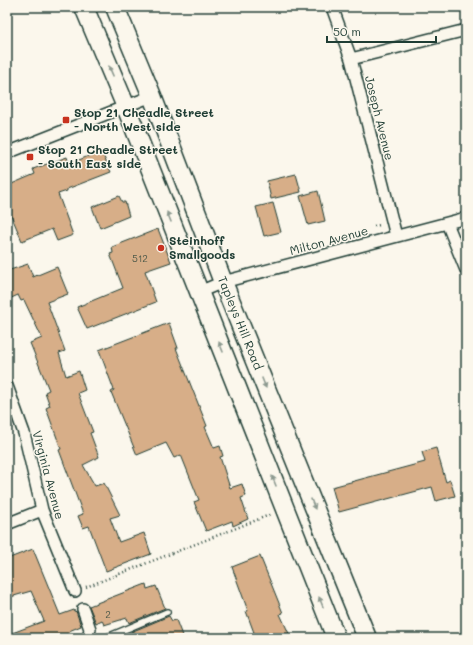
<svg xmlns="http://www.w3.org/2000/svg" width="473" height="645" viewBox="0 0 473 645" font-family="Mali,sans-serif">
<rect width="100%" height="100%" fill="#fbf7ec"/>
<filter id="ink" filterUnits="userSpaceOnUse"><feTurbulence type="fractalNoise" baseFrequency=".025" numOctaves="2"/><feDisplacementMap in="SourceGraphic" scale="8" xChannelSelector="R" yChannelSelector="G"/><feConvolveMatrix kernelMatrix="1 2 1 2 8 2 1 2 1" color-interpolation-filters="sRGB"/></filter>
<g filter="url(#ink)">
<path fill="#d7ae88" stroke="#1f3d34" d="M101,151L111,172L67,189V191L58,194L73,235L57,241L52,229L22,241L11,215L7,217V186L35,174L33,169L67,157L69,164Z
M296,174L301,192L271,199L267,181Z
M318,191L325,221L308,225L300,196Z
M119,196L122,202H125L129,216L100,228L92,207Z
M273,203L281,232L264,236L256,207Z
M158,229L171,262L145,271L156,302L87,329L77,307L123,288L110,254L113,253L112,247Z
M28,264L33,277L57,267L68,294L47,302L65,351L59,353L66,376L79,371L85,390L78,393L93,432L90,433L99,457L83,465L95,486L104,483L120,515L110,518L119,542L144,533L151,554L106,571L89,526L83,528L78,516L83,514L59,450L61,449L46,408L50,406L45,392L49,390L30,343L42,338L24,300L21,301L18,295L7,300V271Z
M169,323L178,348H176L207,426L205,427L214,448L220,446L223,456L220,457L230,488L242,484L246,496L241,498L248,519L233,526L232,521L206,531L194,502L199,500L181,455L174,458L166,443L137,455L111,392L114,390L99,350Z
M436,448L446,482L450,480L455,496L436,501L432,487L339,512L332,487L425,462L422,452Z
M33,549L60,615L74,610L75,612L76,611L81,626L69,631L71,638H7V635L44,621L31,591L7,598V559Z
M260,556L283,613L280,614L291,638H256L246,611H248L232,567Z
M146,584L147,589L156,586L165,608L129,623L127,618L104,625L102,620L96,623L89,606Z
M169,616L172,621L176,620L183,638H132L131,632Z"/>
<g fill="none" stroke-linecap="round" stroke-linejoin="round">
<defs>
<path id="lane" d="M105,638L167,612"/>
<path id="street" d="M332,7L351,59L396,236
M351,59L466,30
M7,153L152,96
M447,223L466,270
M199,292L223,282L466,218
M7,386L24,433L42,510L75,591
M7,524L42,510
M83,609L90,629L88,638"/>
<path id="primary" d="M84,7L126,107L336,638
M115,7L152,96L223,282L367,638"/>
</defs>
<use href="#lane" stroke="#1f3d34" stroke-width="8"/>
<use href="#street" stroke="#1f3d34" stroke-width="14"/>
<use href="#primary" stroke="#1f3d34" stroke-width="21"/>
<path stroke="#1f3d34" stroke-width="2.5" stroke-dasharray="1 3" stroke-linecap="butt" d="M374,226L380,225
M86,587L272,514"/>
<use href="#lane" stroke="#fbf7ec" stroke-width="5.5"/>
<use href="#street" stroke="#fbf7ec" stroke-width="11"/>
<use href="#primary" stroke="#fbf7ec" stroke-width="18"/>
</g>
<defs><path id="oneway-solid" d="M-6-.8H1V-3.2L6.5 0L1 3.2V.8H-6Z"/></defs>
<g fill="#8d9a90">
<use href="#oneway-solid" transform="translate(111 71) rotate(-113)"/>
<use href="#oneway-solid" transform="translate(169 217) rotate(-112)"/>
<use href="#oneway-solid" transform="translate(221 347) rotate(-112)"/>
<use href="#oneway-solid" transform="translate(264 383) rotate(68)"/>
<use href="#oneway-solid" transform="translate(274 481) rotate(-112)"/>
<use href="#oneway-solid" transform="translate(313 504) rotate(68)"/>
<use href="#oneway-solid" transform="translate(321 602) rotate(-112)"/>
</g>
</g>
<g fill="#c8321e" stroke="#fbf7ec" stroke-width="1.5">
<rect x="62" y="116" width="8" height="8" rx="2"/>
<rect x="26" y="153" width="8" height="8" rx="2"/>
<circle cx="161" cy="248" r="4"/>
</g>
<g text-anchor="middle" stroke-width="3" stroke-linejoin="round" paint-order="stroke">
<g font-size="10" fill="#4d5949">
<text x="140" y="262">512</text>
<text x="108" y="618">2</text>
</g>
<g font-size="12" font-weight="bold" fill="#1f3d34" stroke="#fbf7ec" text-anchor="start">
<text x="74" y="117">Stop 21 Cheadle Street<tspan x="74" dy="14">- North West side</tspan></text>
<text x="38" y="154">Stop 21 Cheadle Street<tspan x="38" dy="14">- South East side</tspan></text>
<text x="169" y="245">Steinhoff<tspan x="169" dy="14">Smallgoods</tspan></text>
</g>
<g font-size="12" fill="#1f3d34" stroke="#fbf7ec">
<text transform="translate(379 118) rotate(76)" y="4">Joseph Avenue</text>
<text transform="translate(329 241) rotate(-15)" y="4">Milton Avenue</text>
<text transform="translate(240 323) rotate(68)" y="4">Tapleys Hill Road</text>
<text transform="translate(48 475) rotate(75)" y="4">Virginia Avenue</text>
</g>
</g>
<rect width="473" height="645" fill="none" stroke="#fbf7ec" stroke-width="24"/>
<rect x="12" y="12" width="449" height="621" fill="none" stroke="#1f3d34" stroke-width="1.5" filter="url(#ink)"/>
<path d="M327 36v6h109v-6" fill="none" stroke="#1f3d34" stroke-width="2"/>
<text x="333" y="36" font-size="12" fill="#1f3d34" stroke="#fbf7ec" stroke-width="3" paint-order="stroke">50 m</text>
</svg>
